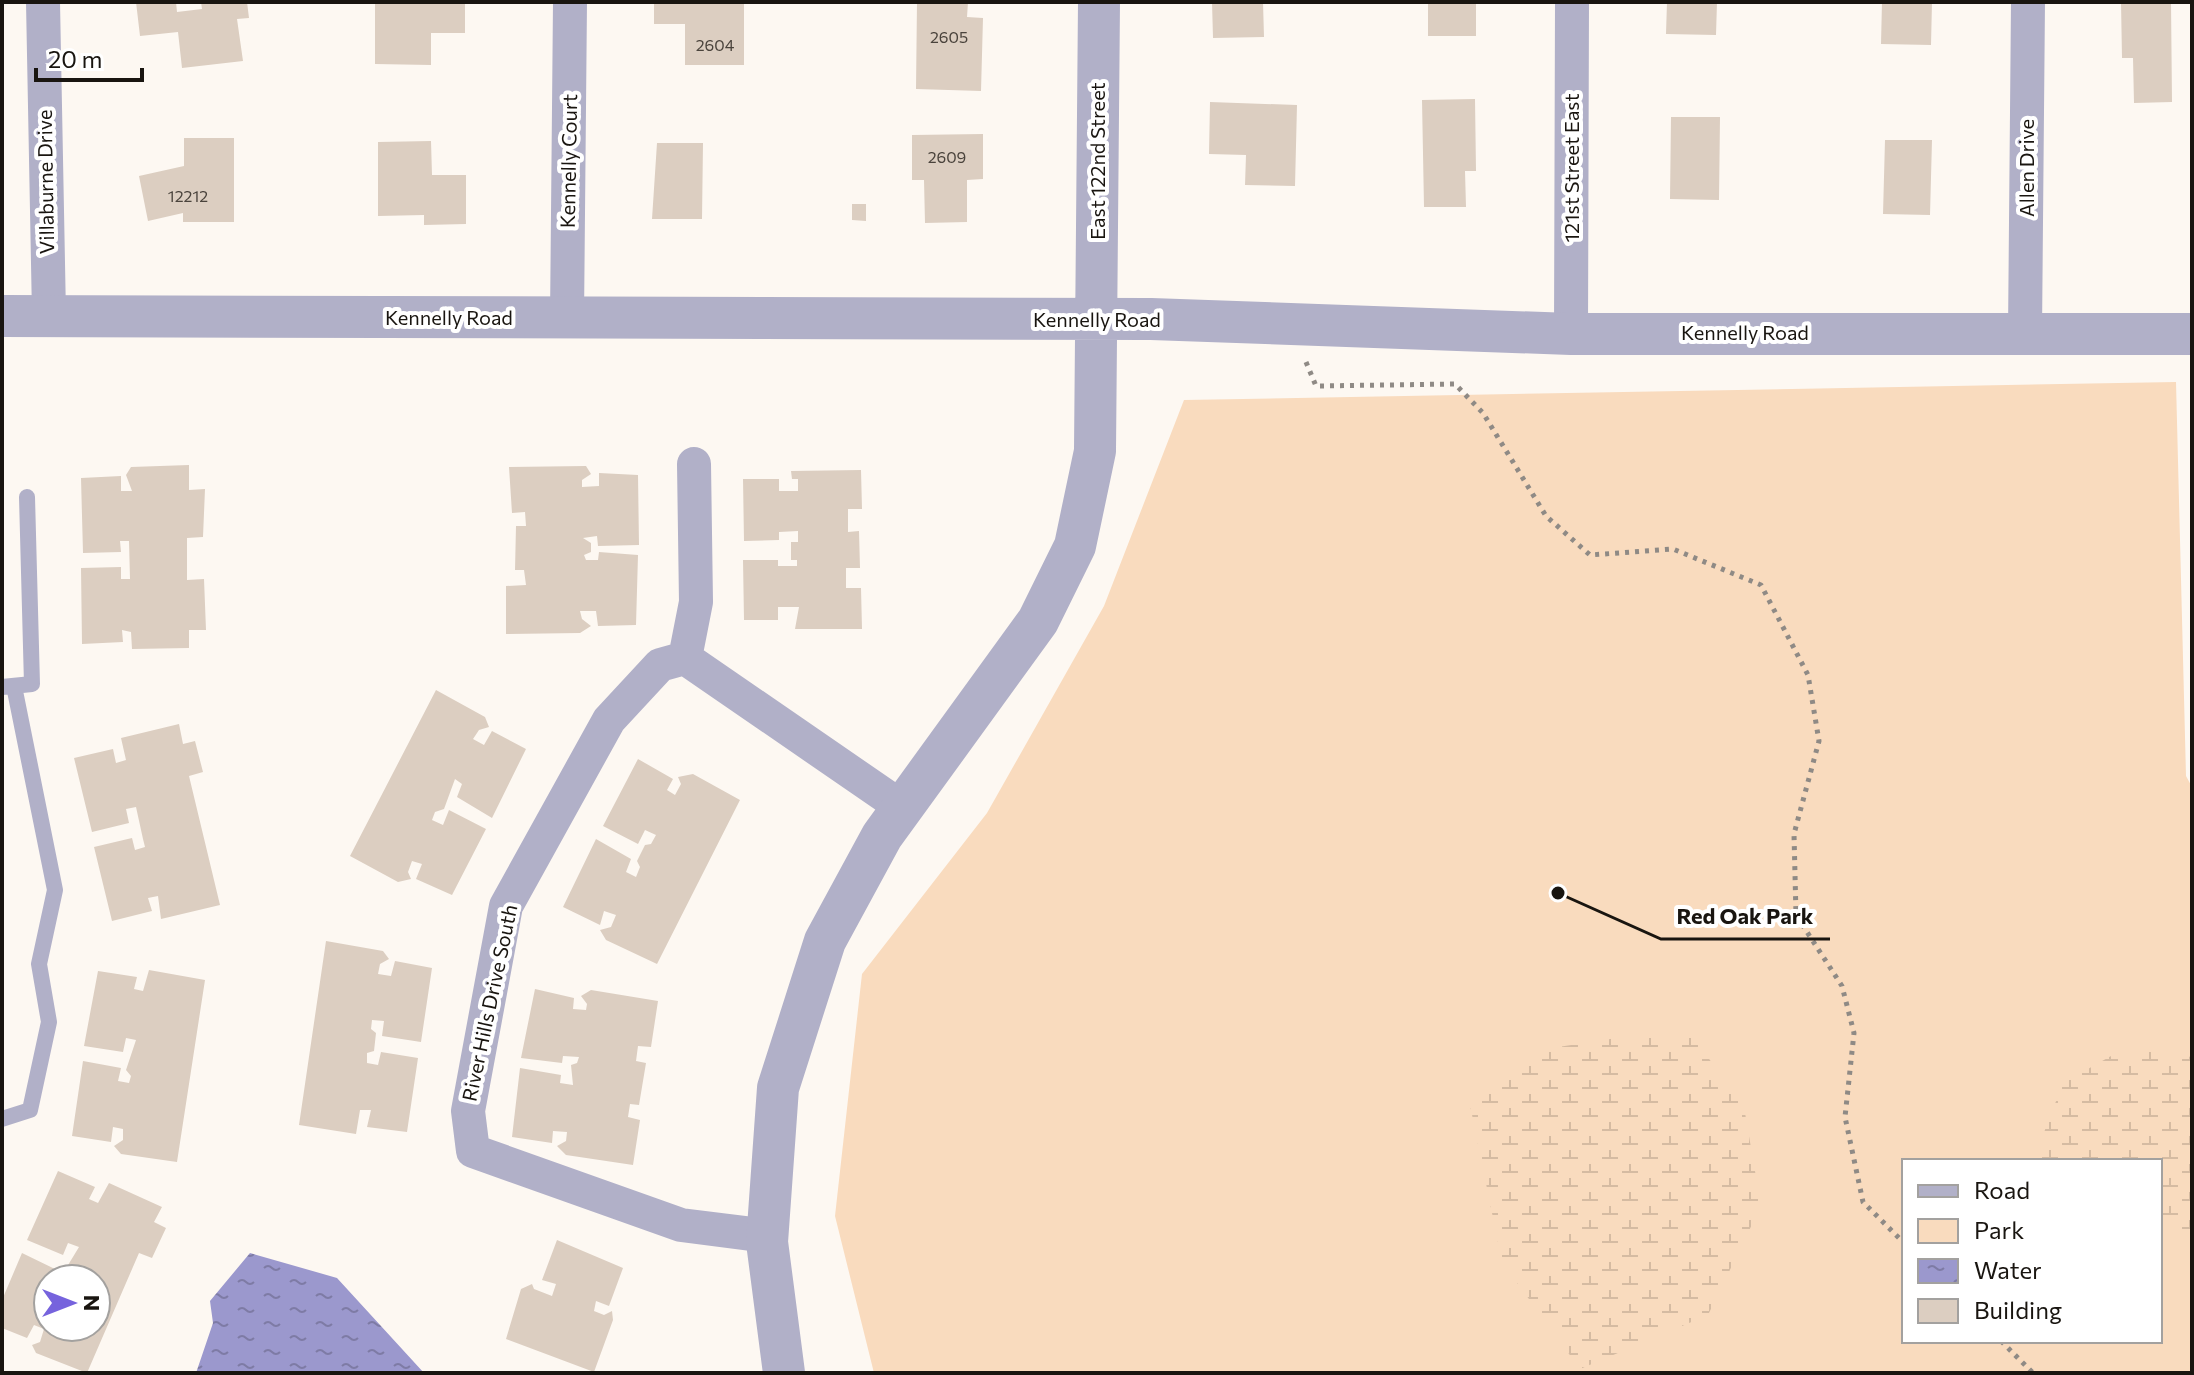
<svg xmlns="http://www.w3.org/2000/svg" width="2194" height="1375" viewBox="0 0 2194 1375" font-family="Commissioner,sans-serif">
<defs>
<pattern id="wetland-marsh" width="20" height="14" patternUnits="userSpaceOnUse" patternTransform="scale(2)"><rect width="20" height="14" fill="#f9dbbe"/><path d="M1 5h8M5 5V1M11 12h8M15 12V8" fill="none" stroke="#d5bba2"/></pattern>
<pattern id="water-ripples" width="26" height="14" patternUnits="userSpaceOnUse" patternTransform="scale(2)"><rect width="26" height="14" fill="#9b98cd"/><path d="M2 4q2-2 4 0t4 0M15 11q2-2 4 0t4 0" fill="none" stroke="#7e7ba5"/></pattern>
</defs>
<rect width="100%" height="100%" fill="#fdf8f2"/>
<path fill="#f9dbbe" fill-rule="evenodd" d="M2176,382L2186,776L2192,787V1373H874L835,1216L862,974L987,813L1104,606L1184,400ZM1904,1161H2160V1341H1904Z"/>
<path fill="url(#wetland-marsh)" d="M1691,1034L1744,1107L1761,1206L1708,1315L1580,1369L1502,1262L1469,1100L1532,1051L1630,1036Z
M2142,1050L2192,1057V1241L2160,1230V1161H2033L2063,1083L2111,1056Z"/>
<path fill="url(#water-ripples)" d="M250,1253L337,1278L424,1373H196L213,1323L210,1301Z"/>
<path fill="#dccec1" d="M136,2H176L177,12L202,9L201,2H247L249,18L237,19L243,61L182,68L178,32L140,36Z
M375,2H465V33H431V65L375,64Z
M654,2H744V65H685V24H654Z
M917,2H968L967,17L983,18L981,91L916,89Z
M1212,2H1263L1264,37L1213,38Z
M1428,2H1476V36H1428Z
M1667,2H1717L1716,35L1666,34Z
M1882,2H1932L1931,45L1881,44Z
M2121,2H2171L2172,102L2134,103L2133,58H2122Z
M1475,99L1476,171H1465L1466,207H1424L1422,100Z
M1210,102L1297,105L1295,186L1245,185L1246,155L1209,154Z
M1671,117H1720L1719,200L1670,199Z
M983,134V179L967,180V222L925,223L924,180H912V135Z
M184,138H234V222H183V213L148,221L139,176L184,166Z
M1885,140H1932L1930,215L1883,214Z
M431,141L432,175H466V224L424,225V215L378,216V142Z
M657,143H703L702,219H652Z
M852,204H866V221L852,220Z
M189,465V490L205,489L203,537L187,538V580L204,579L206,630H189V648L132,649L131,632L122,630L123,642L82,644L81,568L121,567V579H130L129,541H120L121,552L83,553L81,478L121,476V491H132L126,475L131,467Z
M586,466L591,474L582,480V487L599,486V473L638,475L639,545L598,546L597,536L583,538L591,543V552L584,555L586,560H598L599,552L638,555L636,625L598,626L596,611H580L582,619L591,626L580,633L506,634V586L526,585L524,570H515L516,526H526L525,512L512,513L509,467Z
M861,470L862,509H848V532L859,531L860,568H846V588H861L862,629H795L799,607H778V620H744L743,560H778V566H797V560H791V542H798V531L779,532V540L744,541L743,479H779V491H798V479H792L791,471Z
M436,690L485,717L489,727L479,730L473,739L484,745L492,731L526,749L492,818L457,797L462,784L455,779L444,809L435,812L432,820L443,825L449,810L486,829L452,895L416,879L422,864L412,861L408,872L411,879L398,882L350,856Z
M179,724L183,744L195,741L203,772L189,776L220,905L161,919L158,896L148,898L152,911L112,921L94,847L132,838L135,850L145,847L143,839L136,807L126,809L129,823L92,832L74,758L113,749L116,763L126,760L121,738Z
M638,759L673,779L667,790L675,795L681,784L678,777L693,774L740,800L657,964L606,940L600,930L611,927L616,915L604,911L600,925L563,907L596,839L631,859L626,872L636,877L640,867L637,861L645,845L651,844L656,835L645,830L638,844L603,826Z
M326,941L383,951L389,959L380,964L378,974L391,976L395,961L432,968L421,1042L382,1036L384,1021L372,1020L371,1029L376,1033L374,1051L367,1053V1063L378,1065L381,1052L418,1058L407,1132L367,1127L371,1110H360L356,1134L299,1125Z
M149,970L205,980L177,1162L121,1154L114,1146L123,1140V1129L113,1127L111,1142L72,1136L83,1061L121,1068L118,1081L129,1083L131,1076L126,1070L136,1040L126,1038L123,1052L84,1046L98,971L137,977L134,989L143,991Z
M535,989L574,998L573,1009L586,1010L587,1004L581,996L591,990L658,1001L651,1047L638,1046L636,1061L646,1063L639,1105L630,1104L628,1117L640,1120L633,1165L566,1155L557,1146L566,1141L567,1132L553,1131L552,1143L512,1137L520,1068L561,1075L560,1083L573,1085L571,1065L577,1063L579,1057L563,1056L562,1063L521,1058Z
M58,1171L95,1187L89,1199L98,1203L109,1183L162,1207L154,1222L166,1228L152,1258L139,1253L87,1373L36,1353L32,1345L40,1342L44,1329L34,1325L27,1338L2,1328V1300L22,1253L57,1270L54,1279H48V1327H96V1279H65L62,1275L79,1247L68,1243L63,1255L27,1240Z
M557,1240L623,1268L609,1306L596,1301L594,1311L604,1315L612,1311L613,1320L594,1372L506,1339L521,1289L532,1284L534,1289L552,1296L556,1284L542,1280Z"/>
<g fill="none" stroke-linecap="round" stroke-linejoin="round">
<path stroke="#8f8a85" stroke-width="5" stroke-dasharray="4 6" stroke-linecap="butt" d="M1306,362L1316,386L1455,384L1483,413L1546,516L1590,555L1673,549L1761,585L1808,675L1819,741L1794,834L1796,915L1842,986L1854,1033L1845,1117L1863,1202L1904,1243
M2001,1341L2033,1373"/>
<path stroke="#b1b0c8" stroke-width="16" d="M2,687L32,684L27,497
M2,1119L30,1110L49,1022L39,964L55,890L14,686"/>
<path stroke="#b1b0c8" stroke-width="34" d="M43,2L49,315
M567,319L570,2
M2025,333L2028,2
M1571,334L1572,2
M685,658L696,602L694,464
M768,1236L681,1225L473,1151L468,1111L506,906L609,720L660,665L685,658L903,808"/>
<path stroke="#b1b0c8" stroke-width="42" d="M2,316L1151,319L1571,334H2192
M784,1373L767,1242L778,1088L825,941L882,836L1038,621L1075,546L1095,451L1099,2"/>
</g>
<g text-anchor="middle" stroke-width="8" stroke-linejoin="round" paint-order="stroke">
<g font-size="16" fill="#4a433c">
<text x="949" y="43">2605</text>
<text x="715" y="51">2604</text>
<text x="947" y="163">2609</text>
<text x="188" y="202">12212</text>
</g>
<g font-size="20" fill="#191510" stroke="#fff">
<text transform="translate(569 161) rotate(-89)" y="7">Kennelly Court</text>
<text transform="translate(1098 161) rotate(-90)" y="7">East 122nd Street</text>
<text transform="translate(1572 168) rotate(-90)" y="7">121st Street East</text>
<text transform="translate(2027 168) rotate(-90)" y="7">Allen Drive</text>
<text transform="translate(46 182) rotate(-91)" y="7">Villaburne Drive</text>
<text x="449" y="325">Kennelly Road</text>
<text x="1097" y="327">Kennelly Road</text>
<text x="1745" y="340">Kennelly Road</text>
<text transform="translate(490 1003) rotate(-78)" y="7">River Hills Drive South</text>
</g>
</g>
<path fill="none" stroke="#191510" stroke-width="3" d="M1558 893L1661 939H1830"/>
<circle fill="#191510" stroke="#fff" stroke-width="3" cx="1558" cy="893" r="8"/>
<g font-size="22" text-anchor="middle" font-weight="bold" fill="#191510" stroke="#fff" stroke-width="8" stroke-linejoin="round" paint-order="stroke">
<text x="1745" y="924">Red Oak Park</text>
</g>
<rect width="2194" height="1375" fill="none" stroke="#191510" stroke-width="8"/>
<rect x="1902" y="1159" width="260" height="184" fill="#ffffff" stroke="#a3a19f" stroke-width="2"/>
<rect x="1918" y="1185" width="40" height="12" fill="#b1b0c8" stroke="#a3a19f" stroke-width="2"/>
<text x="1974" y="1199" font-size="24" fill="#191510">Road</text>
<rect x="1918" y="1219" width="40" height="24" fill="#f9dbbe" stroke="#a3a19f" stroke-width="2"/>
<text x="1974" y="1239" font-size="24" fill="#191510">Park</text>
<rect x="1918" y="1259" width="40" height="24" fill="url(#water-ripples)" stroke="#a3a19f" stroke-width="2"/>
<text x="1974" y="1279" font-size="24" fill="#191510">Water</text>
<rect x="1918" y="1299" width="40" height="24" fill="#dccec1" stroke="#a3a19f" stroke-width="2"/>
<text x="1974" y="1319" font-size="24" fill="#191510">Building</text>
<g transform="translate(72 1303) rotate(90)"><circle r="38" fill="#ffffff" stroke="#a3a19f" stroke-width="2"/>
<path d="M0-6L14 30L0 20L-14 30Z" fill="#7663dd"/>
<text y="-12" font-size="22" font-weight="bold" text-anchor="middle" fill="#191510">N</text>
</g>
<path d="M36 68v12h106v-12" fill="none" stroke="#191510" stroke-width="4"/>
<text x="48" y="68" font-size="24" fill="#191510" stroke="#ffffff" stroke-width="6" paint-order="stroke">20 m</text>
</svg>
